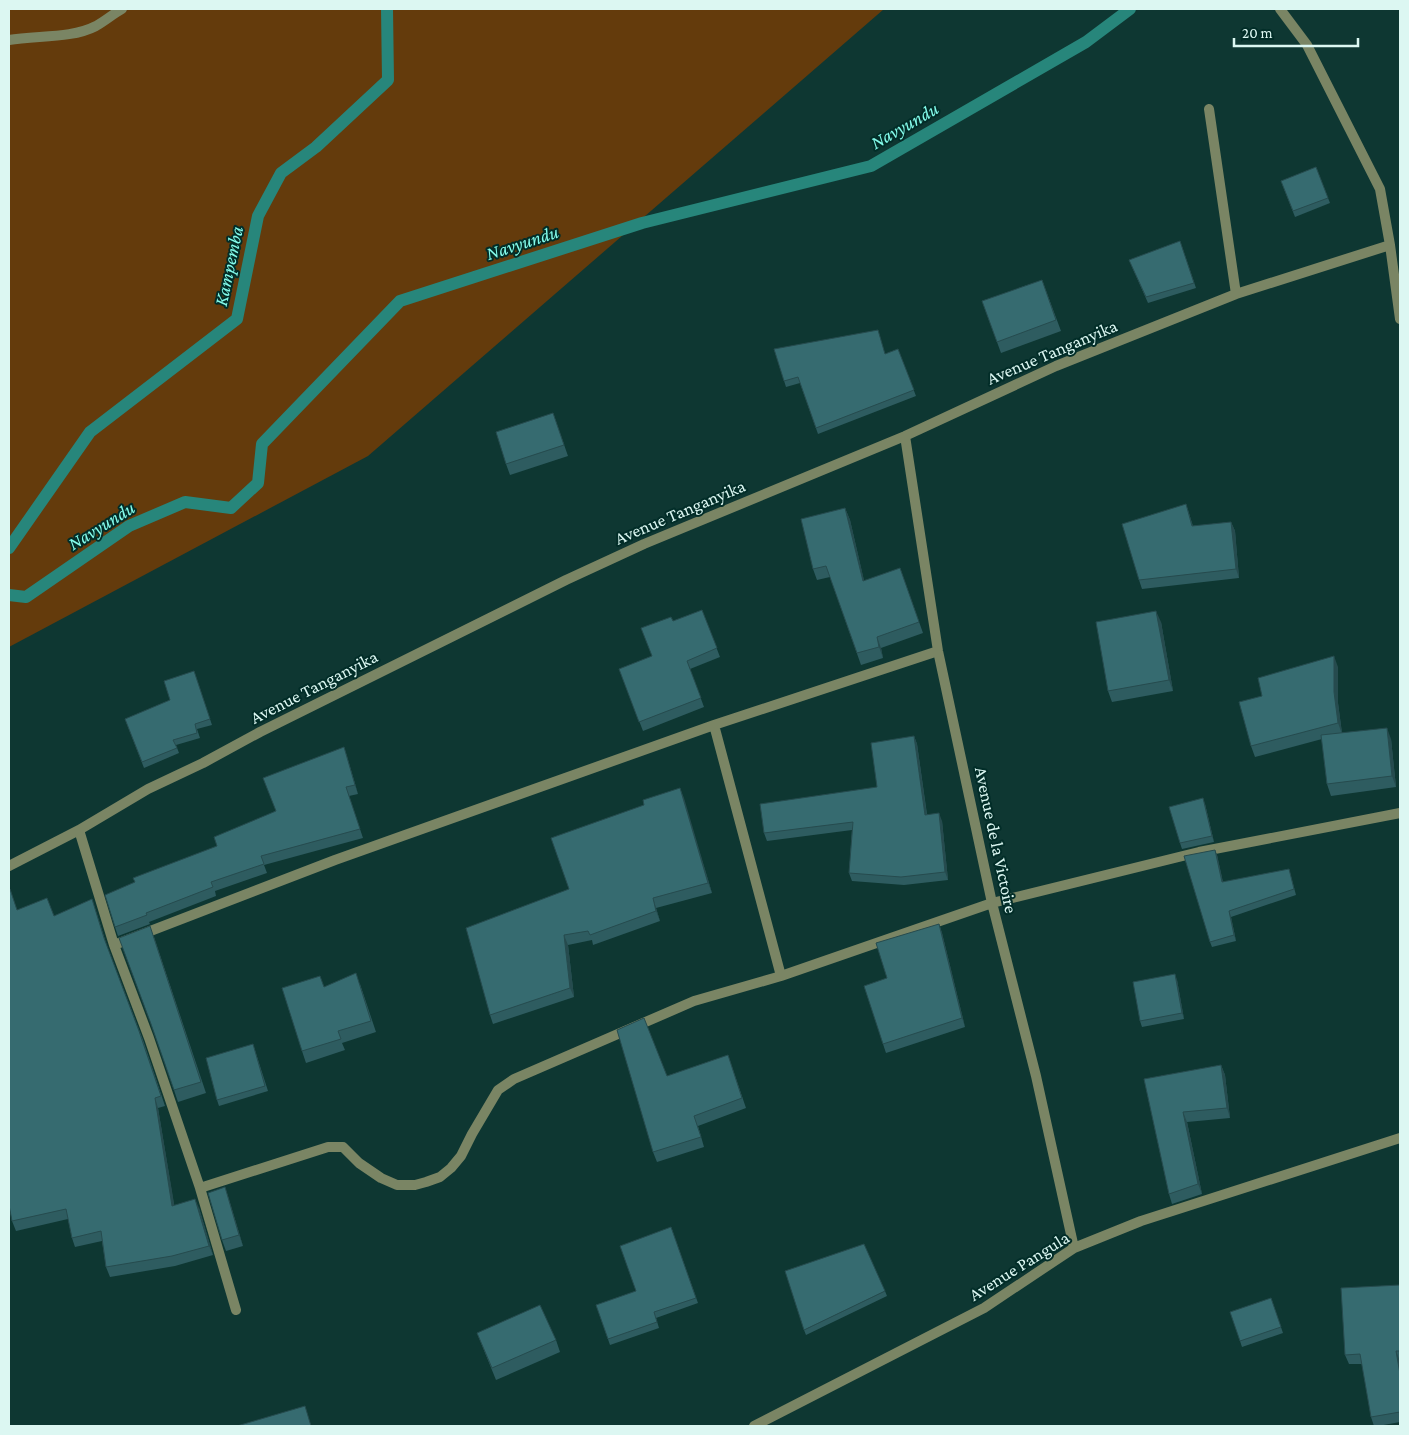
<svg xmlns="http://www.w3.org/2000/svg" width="1409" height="1435" viewBox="0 0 1409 1435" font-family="'Crimson Pro',serif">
<rect width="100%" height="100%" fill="#0e3732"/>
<path fill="#643b0c" d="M9,9H884L368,456L9,647Z"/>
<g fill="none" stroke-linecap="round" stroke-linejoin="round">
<path stroke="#27867b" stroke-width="12" d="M9,548L90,432L237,319L258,216L281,173L316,147L388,80L387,9
M9,595L26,597L129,526L185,502L231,508L258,483L262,444L400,301L642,223L871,166L1086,42L1130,9"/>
<path stroke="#7a8564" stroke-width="10" d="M1280,9L1307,45L1380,189L1390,245L1400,319
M9,40C36,35 71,39 96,26C105,21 113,14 122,9
M1209,109L1236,294
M905,436L938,651L992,903L1036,1076L1074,1248
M714,725L781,976
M79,830L114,945L335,860L714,725L938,651
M9,866L79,830L148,789L203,763L260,732L566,580L644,544L905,436L1056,366L1236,294L1390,245
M114,945L149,1038L200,1188L236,1310
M200,1188L328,1147H343L359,1163L381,1178L397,1185H415L426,1182L440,1177L451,1168L461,1156L472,1134L498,1090L514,1079L694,1001L781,976L992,903L1199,852L1400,813
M754,1426L984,1308L1074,1248L1141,1221L1400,1138"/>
</g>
<path fill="#2e5c60" d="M1316,167L1330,203L1295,217L1281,181Z
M1180,241L1196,288L1148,303L1129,260Z
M1042,280L1061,331L1001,353L982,301Z
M774,349L885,354L898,349L916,396L818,434L800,383L786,387Z
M553,413L568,456L510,475L506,464Z
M1186,504L1193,526L1231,522L1235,531L1239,578L1142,589L1139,580Z
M845,508L850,520L864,581L900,568L923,633L881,648L883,658L861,665L830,577L817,580L813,569Z
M702,610L720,657L690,669L704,707L643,731L619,669L652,656L673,621Z
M1161,622L1173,691L1112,702L1108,691Z
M1338,667V703L1342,733L1391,739L1396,787L1331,796L1327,784L1322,739L1255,757L1251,746Z
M194,671L212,725L197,729L200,738L176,745L179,753L144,768L125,719L170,700Z
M914,736L917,744L927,814L942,821L948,880L904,885L852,881L849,873L852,830L767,841L764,833L877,787Z
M344,747L358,794L349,796L363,838L264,865L267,873L215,891L216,896L149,922L150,924L118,936L115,927L217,846L275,811Z
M680,788L712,893L656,908L660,921L593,945L592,940L568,945L574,997L493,1024L490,1015L569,889L644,805Z
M1205,804L1214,842L1182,849L1180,843Z
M1215,850L1217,855L1223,882L1289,869L1296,895L1231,917L1236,941L1212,947L1210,942Z
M92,899L107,946L143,1040L165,1106L158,1108L174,1205L199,1208L213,1255L175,1266L110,1277L106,1267L102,1241L75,1247L72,1238L68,1219L16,1231L12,1221L18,910L54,916Z
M939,924L942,933L965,1027L886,1053L883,1044L887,978Z
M154,937L206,1093L178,1102L153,1028Z
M1177,980L1184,1019L1142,1027L1140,1021Z
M360,984L376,1032L342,1043L345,1050L306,1063L302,1051L324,987Z
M253,1044L268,1091L219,1106L217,1100Z
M728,1055L746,1108L698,1126L704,1147L657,1162L653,1152L667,1076Z
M1221,1065L1225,1075L1230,1118L1187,1122L1202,1194L1172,1204L1169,1194L1144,1079Z
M225,1187L243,1246L226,1251L222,1240Z
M671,1227L698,1303L656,1318L659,1328L610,1345L596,1305L636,1291Z
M1400,1285V1422L1378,1426H1374L1371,1417L1362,1364H1349L1345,1355Z
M885,1291L887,1296L806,1335L804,1330Z
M1271,1298L1283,1333L1242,1347L1240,1341Z
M477,1333L556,1340L560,1352L496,1380Z"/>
<path fill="#264b4e" d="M1186,504L1189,513L1195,535L1192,526Z
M845,508L850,520L867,593L863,581Z
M1231,522L1235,531L1239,578L1236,569Z
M1156,611L1161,622L1173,691L1169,680Z
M877,637L881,648L883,658L879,647Z
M1334,656L1338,667V703L1342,734L1338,723L1334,692Z
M1387,728L1391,739L1396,787L1392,776Z
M914,736L917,744L928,823L925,815Z
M344,747L347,756L358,794L355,785Z
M680,788L684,798L712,893L708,883Z
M1203,798L1205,804L1214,842L1212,836Z
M939,813L942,821L948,880L945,872Z
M1215,850L1217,855L1224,888L1222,882Z
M653,898L656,908L660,921L656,911Z
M1229,911L1231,917L1236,941L1234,935Z
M939,924L942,933L965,1027L962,1018Z
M564,935L568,945L574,997L570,988Z
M1175,974L1177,980L1184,1019L1182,1013Z
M1221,1065L1225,1075L1230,1118L1227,1108Z
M155,1098L158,1108L176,1215L172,1206Z
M1183,1112L1187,1122L1202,1194L1198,1184Z
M225,1187L229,1199L243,1246L239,1235Z
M195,1199L199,1208L213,1255L209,1246Z
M1396,1351L1400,1361V1374Z"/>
<path fill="#366b70" stroke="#264b4e" d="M1316,167L1328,198L1293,211L1281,181Z
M1180,241L1194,283L1146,297L1129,260Z
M1042,280L1056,320L997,342L982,301Z
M878,330L885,354L898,349L914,390L816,428L798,377L784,381L774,349Z
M553,413L564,445L506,464L496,432Z
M1186,504L1192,526L1231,522L1236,569L1139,580L1122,524Z
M845,508L863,581L900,568L919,622L877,637L879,647L857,653L826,566L813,569L801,519Z
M702,610L717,648L687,661L701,698L639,722L619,669L652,656L641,628L671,617L673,621Z
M1156,611L1169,680L1108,691L1096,622Z
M1334,656V692L1338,723L1251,746L1239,702L1262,696L1258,678Z
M194,671L210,719L195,724L197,733L173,740L177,748L142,762L125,719L170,700L164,681Z
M1387,728L1392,776L1327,784L1321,735Z
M914,736L925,815L939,813L945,872L901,877L849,873L853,822L764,833L760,804L877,787L871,743Z
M344,747L355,785L346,787L360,829L261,856L264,864L211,882L213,887L146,913L147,915L115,927L105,895L135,882L133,878L217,846L214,837L276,811L263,778Z
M680,788L708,883L653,898L656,911L590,935L588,931L564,935L570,988L490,1015L466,928L569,889L551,838L644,805L643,800Z
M1203,798L1212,836L1180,843L1169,807Z
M1215,850L1222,882L1289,869L1294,889L1229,911L1234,935L1210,942L1184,856Z
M9,889H10L17,910L47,898L54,916L92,899L104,938L139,1031L161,1096L155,1098L172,1206L195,1199L209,1246L172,1256L106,1267L101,1231L72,1238L66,1209L12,1221L9,1205Z
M939,924L962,1018L883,1044L864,986L887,978L876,943Z
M150,926L201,1082L174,1090L151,1024L119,938Z
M356,973L371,1021L338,1031L341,1039L302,1051L282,988L320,976L324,987Z
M1175,974L1182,1013L1140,1021L1133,982Z
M644,1018L667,1076L728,1055L742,1098L694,1116L701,1137L653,1152L617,1030Z
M253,1044L265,1086L217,1100L206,1058Z
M1221,1065L1227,1108L1183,1112L1198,1184L1169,1194L1144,1079Z
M225,1187L239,1235L222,1240L208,1193Z
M671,1227L696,1298L654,1312L657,1322L608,1339L596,1305L636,1291L620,1246Z
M864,1244L885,1291L804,1330L785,1271Z
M1400,1285V1351H1396L1400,1374V1412L1371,1417L1360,1354L1345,1355L1341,1288Z
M1271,1298L1281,1327L1240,1341L1230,1312Z
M540,1305L556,1340L492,1368L477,1333Z
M305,1406L311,1426H237Z"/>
<g text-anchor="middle" stroke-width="4" stroke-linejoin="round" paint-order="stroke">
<g font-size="18" fill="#dcf7f2" stroke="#022d28">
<text transform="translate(1052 352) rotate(-23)" y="6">Avenue Tanganyika</text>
<text transform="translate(680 512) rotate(-23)" y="6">Avenue Tanganyika</text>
<text transform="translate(314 687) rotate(-27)" y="6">Avenue Tanganyika</text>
<text transform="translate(996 840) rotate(78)" y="6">Avenue de la Victoire</text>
<text transform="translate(1019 1266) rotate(-32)" y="6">Avenue Pangula</text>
</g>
<g font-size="19" font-style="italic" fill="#84fceb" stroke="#022d28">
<text transform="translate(904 125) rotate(-30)" y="7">Navyundu</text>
<text transform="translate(522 242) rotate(-18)" y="7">Navyundu</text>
<text transform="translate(228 266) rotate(-78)" y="7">Kampemba</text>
<text transform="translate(101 525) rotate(-32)" y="7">Navyundu</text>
</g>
</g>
<rect width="1409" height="1435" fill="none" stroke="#dcf7f2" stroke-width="20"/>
<path d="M1234 38v8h124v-8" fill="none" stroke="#dcf7f2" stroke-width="2.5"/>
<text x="1242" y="38" font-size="15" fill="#dcf7f2" stroke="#022d28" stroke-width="4" paint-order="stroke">20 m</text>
</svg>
